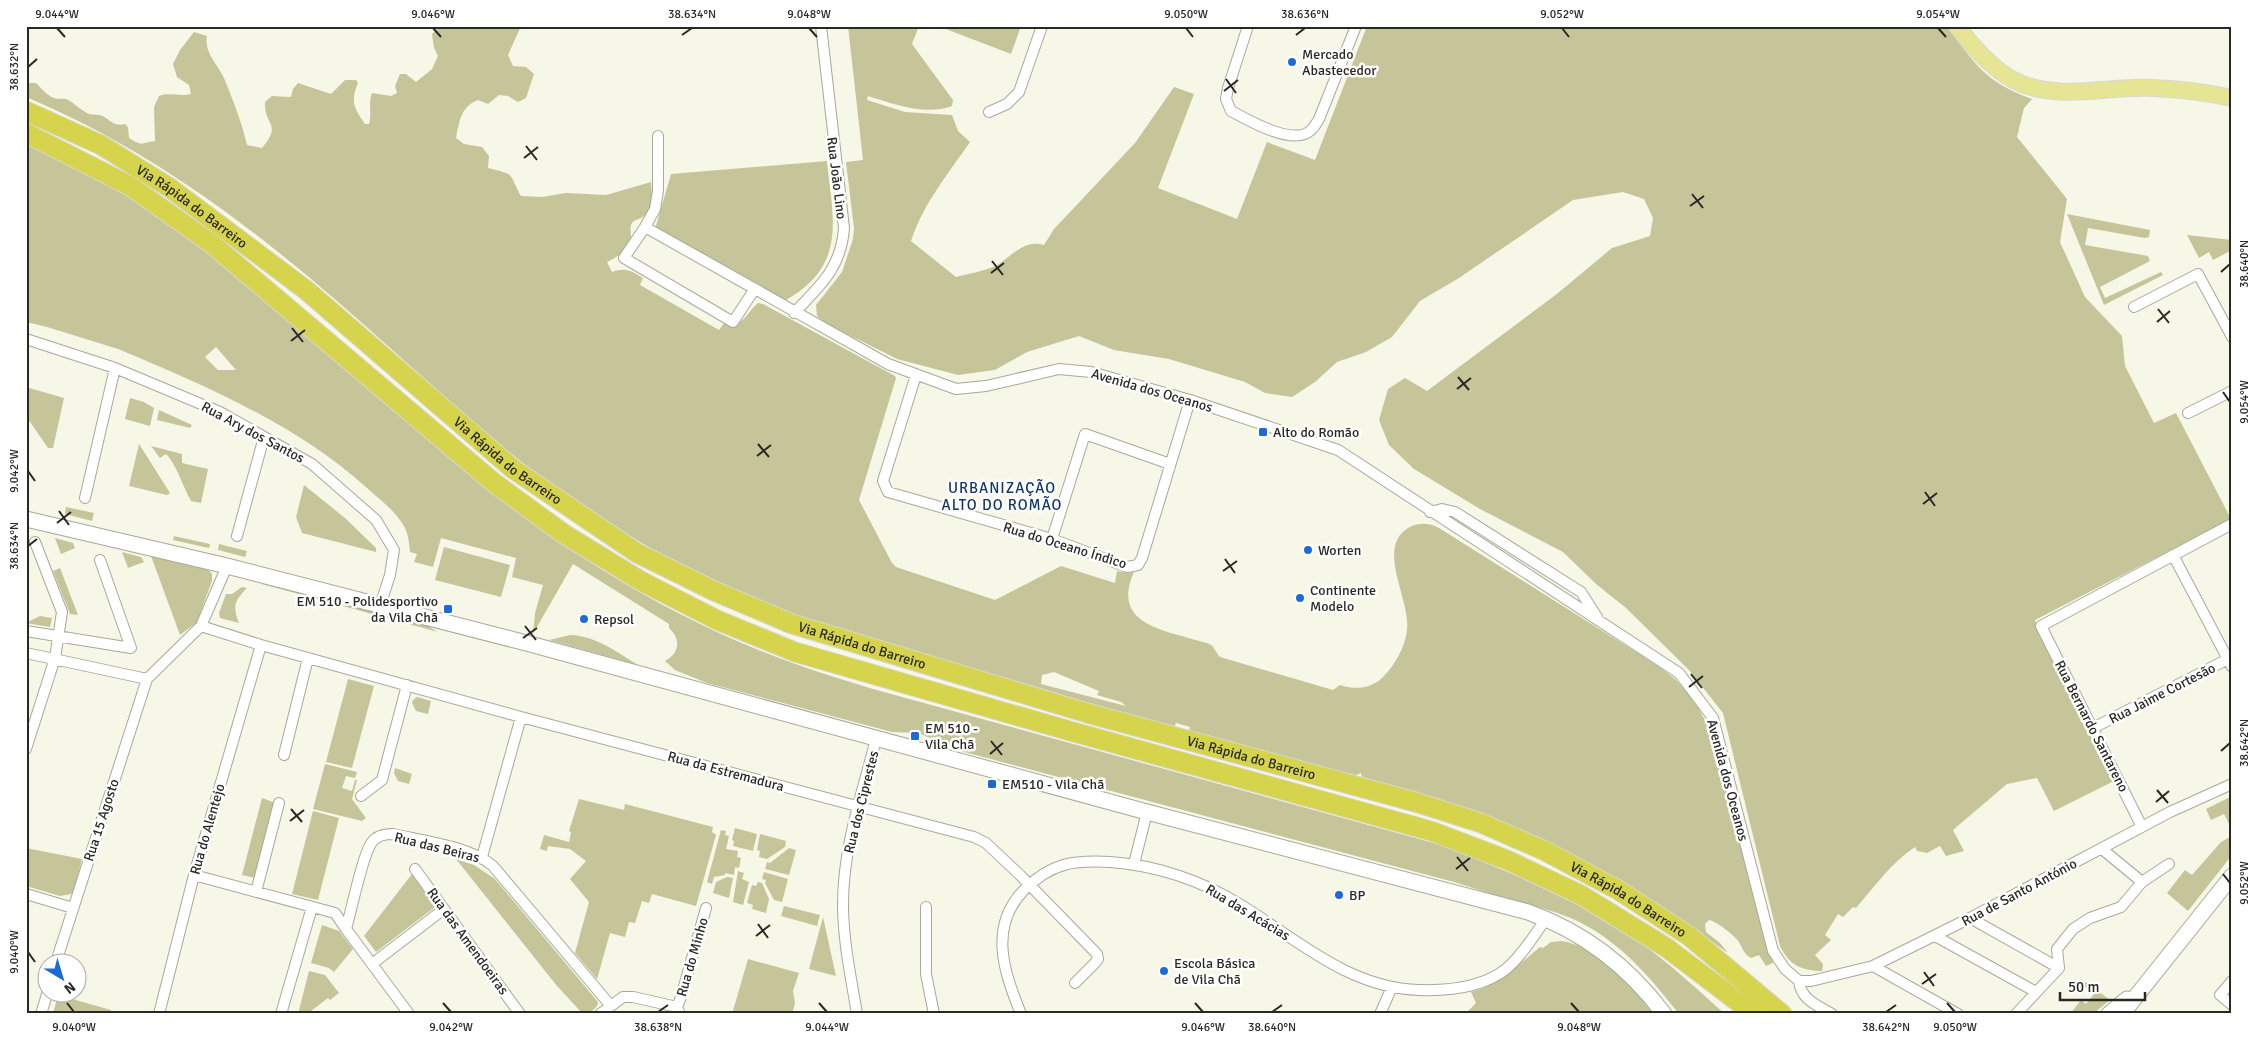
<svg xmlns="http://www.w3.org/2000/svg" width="2258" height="1040" viewBox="0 0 2258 1040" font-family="Signika,sans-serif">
<rect width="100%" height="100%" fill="#f7f7e8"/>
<path fill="#c5c599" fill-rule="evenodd" d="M441,26H521L508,55L513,66L526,67L534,74L526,98L518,102L508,96L499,95L488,104L478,100C461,106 459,122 456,138L464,144L482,147L489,156L488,168C517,175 508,173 521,196L542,197L566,193L606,195L651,182C652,195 654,211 641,218C637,220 633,220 631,225C630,228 631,233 631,237C628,250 618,257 607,262L612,272C625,267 632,271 643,278L640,285L719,330L724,323C743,329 746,313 758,303L763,304L895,376L896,378L859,500L892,563L896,567L995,600L1061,566L1115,583L1117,571L1128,573L1134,572C1112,621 1157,629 1192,639C1198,641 1206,642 1211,645C1214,647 1217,654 1220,657L1333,690L1340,685C1355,690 1371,689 1383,677C1395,665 1405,647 1407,630C1411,599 1374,546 1410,527C1420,522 1430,523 1439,528L1658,666L1675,679L1694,700L1714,737L1773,963L1766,966L1759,955L1751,958C1743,953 1743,949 1739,942C1734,935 1716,921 1709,920L1705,924L1706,932L1720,943L1728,953L1698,932L1421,794L1362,777L1361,773L1354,776L1189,731L1190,727L1176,723L1174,728L1156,724L812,625L676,564L575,502L530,469C440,397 359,315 268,244C193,185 114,134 26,97V83H36C42,89 49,98 58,99C63,99 65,98 70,101C76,105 81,110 89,114C94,115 100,114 104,117C112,121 114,127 125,124L128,127L129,138C144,147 140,143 155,141L154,107L159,96C171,92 179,97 191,94L189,85L177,77L173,64L180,50L194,32L207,36C204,53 217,63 224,78C233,100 242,123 247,145L262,148C283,122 264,127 265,102L272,96L291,97L293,89L298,83L331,94L345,80H356L358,83C350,102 354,108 365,124H369C372,113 368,103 372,93L391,96L397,93L395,86L400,74H406L416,82L432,69L438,56L434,48L432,34ZM1054,672L1099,691L1097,695L1121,702L1126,706L1041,684L1042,675Z
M848,26H919L912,44L953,100L952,106C926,116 893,104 868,96L867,100L905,112L952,115L958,131L970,142C948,174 923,204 911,241L956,277C967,274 990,270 999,264C1013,254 1026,239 1044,245L1054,229L1135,143L1174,87L1194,94L1158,188L1237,219L1267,142L1315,160L1367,26H1947C1975,64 1985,82 2032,99L2024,108L2017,137L2067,199L2060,242L2085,297L2122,336L2125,366L2154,423L2176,413L2231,519L2035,620L2039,634L2114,781L2054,811L2037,778L2007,784L1953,830L1964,851L1946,856L1940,846L1927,853L1917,851L1915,847C1892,862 1874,887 1856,908L1853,907L1843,917L1838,914L1825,935L1831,940L1815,955L1823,964L1822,971C1802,971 1789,965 1780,946L1723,713L1689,670L1626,608L1596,584L1563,552L1480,509L1414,469L1389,445L1379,420L1388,389L1405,378L1427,391L1558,293L1612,248L1650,236L1653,218L1644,199L1623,192L1573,200L1459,278L1420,301L1392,337L1366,352L1337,362L1315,382L1292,397L1265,393L1245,382L1169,359L1114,350L1079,336L1027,352L995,370L958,375L897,359L827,324L817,316L816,305L842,272L853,239L854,228L846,162L863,160Z
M938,26H1021L1011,54Z
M26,143C96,175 162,214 222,261C331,347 427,446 539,527C615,582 701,630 790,662C817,672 845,680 873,689L1445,846C1512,874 1581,900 1640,942C1670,964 1697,989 1725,1014H1679C1653,981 1628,951 1592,929C1567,913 1536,907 1509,899C1491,894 1473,888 1454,882L953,749L919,733L892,732L707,683L675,670L665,661C680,653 681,639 669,628V624L573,564L533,634L535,613L543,585L512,577L516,558L441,538L433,567L414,562L417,554L410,552C409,542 408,531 402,523C393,509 379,499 367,488C296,424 206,386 118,349L135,309L118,349L47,327L26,322ZM216,347L236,370H218L205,357Z
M827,161C831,206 845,252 807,285C801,291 792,296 785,301L660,232L656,226L671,174Z
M2067,214L2150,230L2149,237L2145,238L2088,228L2085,245L2148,256L2150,261L2100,287L2105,298L2161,272L2163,275L2104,305Z
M2187,235L2232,240V250L2213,260L2209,252L2199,258Z
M26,387L64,398L53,448H48L26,416Z
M130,398L144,402L154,408L150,426L125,419Z
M159,410L192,425L190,428L157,420Z
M139,444L170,493L167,495L129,486Z
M151,446L182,454V463L208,469L201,503L191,501C183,487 177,465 166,454L160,458Z
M304,485L345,518L376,548V552L302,533L296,517Z
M66,507L94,513L92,521L65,514Z
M174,536L210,544L209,548L173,540Z
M55,538L73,543L75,548L61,554Z
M219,544L247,551L245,557L218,550Z
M444,547L510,565L501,597L435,580Z
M122,552L141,557L144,562L128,568Z
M151,556L207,568L212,574V581L197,622L180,635Z
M60,568L78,615L70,614L53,571Z
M263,582L426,625L438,632L262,584Z
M242,587L247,588C235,600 232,606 239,623L220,618L219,613L226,594H232Z
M40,616L52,618L50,627L26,623Z
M570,635C596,636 617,652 638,665L549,640Z
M348,679L374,686L352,768L326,762Z
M417,697L431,701L428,714L416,711L412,703L413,700Z
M325,764L357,772L355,778L346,776L342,788L352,791L355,780H357L352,799L366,818L362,821L313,809Z
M395,768L412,774L409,784L398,781L394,773Z
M2232,796V830L2224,814L2211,820L2206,809Z
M262,798L273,802L277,807L255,878L242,875Z
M579,799L624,810L625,804L713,827L712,832L716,835L696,906L652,894L649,903L642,901L635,923L629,922L625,937L610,933L597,979L575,953L589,902L570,879L586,861L570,849L548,846L547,851L540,849L544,835L569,842L571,832L569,831Z
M313,811L339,818L318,900L292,894Z
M735,828L757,834L753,851L733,846L734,841L732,840Z
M721,830L726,831L725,835L729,836L726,849L738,851L737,857L741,858L739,868L735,867L734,875L725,873V875L714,877L712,884L707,882Z
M760,834L786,841L785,847L767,859L759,857L760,851L757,850Z
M2232,836V855L2188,911L2167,893L2185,870L2192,875L2221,842Z
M26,848L82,859L74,891L71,894L60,896L26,886Z
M789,848L796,850L789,875L765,869L767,862L770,863Z
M456,859L474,865L495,879L598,1002C598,1008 589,1014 583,1014L557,986Z
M738,871L744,873L742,879L749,882L743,905L733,902Z
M764,872L788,879L782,902L774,900L765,883L766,880L762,879Z
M412,874L435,907L376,952L364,936Z
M727,877L733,878L729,898L713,893L716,882Z
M758,882L762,883L769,899L766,913L752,909L753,905L747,903L752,885L756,886Z
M784,906L820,915L817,926L781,916Z
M823,917L836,976L809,969Z
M322,925L339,931L353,949L334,972L329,968L311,963Z
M1562,941C1600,947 1631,985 1653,1014H1465L1476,1003L1471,992C1499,985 1518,965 1540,947L1543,948L1551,942Z
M748,959L799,973L793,991L795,1003L792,1014H732Z
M309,971L325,975L339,993L330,1000L328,998L307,1014H298Z
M2086,982L2110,1000L2093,1014H2070L2081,1000L2086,1004L2094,994L2083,985Z
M58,995L111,1010L110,1014H53Z"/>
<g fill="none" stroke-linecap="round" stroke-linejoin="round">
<defs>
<path id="street" d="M1248,26L1228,88L1226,99L1231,111C1248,120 1292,146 1310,131C1314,128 1317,122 1319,119L1356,26
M989,112L1007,104L1019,92L1042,26
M645,227L655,209L658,191V136
M754,290L733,322L624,258L645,227L888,364L956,389L986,386L1059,369L1091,372L1190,400L1338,450L1679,673L1713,718L1773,951L1785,969L1799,981
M2134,307L2198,274L2232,337
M794,313C821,285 841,268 844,228L821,26
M26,339L115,368L220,412L312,464L376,520L394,550L390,575L380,606
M916,375L883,481L888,492L1052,539L1127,567L1138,565L1142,558L1190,400
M2188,413L2232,391
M85,498L115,368
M1430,512L1442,509L1455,512L1581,592L1597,617
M237,536L264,437
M1052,539L1085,434L1170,464
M2173,555L2232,667
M201,626L261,645L521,717L974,837L986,843L1020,875L1097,954L1098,959L1095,963L1075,983
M26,631L131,648L100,560
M26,653L147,679
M2093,728L2232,657
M26,749L55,658L62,612L35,542
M284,755L308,658
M361,796L382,780L407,685
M2142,827L2041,626L2232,524
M2102,849L2142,882
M482,857L521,717
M1134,864L1147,812
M415,869L520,1014
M194,875L335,913L346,929C351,912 363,853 372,842C377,835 386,834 393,834C424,841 469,846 493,866L611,1006L623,997H633L677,1007L680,1014
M256,892L279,803
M26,894L73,908
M926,907V974L934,1014
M1970,918L2059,968
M346,929L409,1014
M1935,936L2036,992
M56,962L147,679L201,626L227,566
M372,964L444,909
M1873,966L1958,1014
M1799,981H1811L1873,966L1970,918L2170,812L2232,784
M1799,981C1801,1000 1817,1005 1832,1014
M2232,981L2220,995L2232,1005
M677,1007L681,997L706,908
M41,1014L48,991
M159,1014L194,875L261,645
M281,1014L312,907
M600,1014L611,1006
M857,1014C851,977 843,941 843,904C843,847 862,794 876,739
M1021,1014C1004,972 988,927 1024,890C1051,863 1073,860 1110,862C1156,865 1203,881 1241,905C1298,940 1349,988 1419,990C1448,991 1483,987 1506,969C1522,956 1534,935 1546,919
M1380,1014L1392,987
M2016,1014L2059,968L2057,949L2073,929L2090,918L2121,907L2142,882L2169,864"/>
<path id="secondary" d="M26,519L227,566L530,644L1147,812L1528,912C1584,932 1629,967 1664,1014
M2109,1014L2127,999
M2122,1014L2232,876"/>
<path id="primary" d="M1957,26C1974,48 1996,74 2022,84C2065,100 2108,86 2152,88C2178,89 2206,92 2232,98"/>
<g id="highway">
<path id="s1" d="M26,111L101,145L170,188L306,290L513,469L637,553L714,591L792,624L1087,713L1415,802L1481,823L1545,851L1618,890L1689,936L1782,1014"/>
<path d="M26,133L130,186L212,244L493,482L564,534L641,581L717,620L795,652L1070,731L1431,831L1507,860L1581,895L1667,948L1754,1014"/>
</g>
</defs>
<use href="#street" stroke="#a8a99b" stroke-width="12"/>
<use href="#secondary" stroke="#a8a99b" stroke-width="17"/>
<use href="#primary" stroke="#d8d8d8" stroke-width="18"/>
<use href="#highway" stroke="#d8d8d8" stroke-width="21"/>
<use href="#street" stroke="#fff" stroke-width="10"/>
<use href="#secondary" stroke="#fff" stroke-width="15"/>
<use href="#primary" stroke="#e6e594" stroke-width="16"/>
<use href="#highway" stroke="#d6d34d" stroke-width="19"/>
</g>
<path fill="none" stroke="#292924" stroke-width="2" d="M57,28L65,37M433,28L441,37M809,28L817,37M1186,28L1193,37M1562,28L1569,37M1938,28L1946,37M682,35L692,28M1296,35L1305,28M28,67L37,59M1226,79L1236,93M1224,91L1238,80M526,146L537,160M524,158L538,147M1692,194L1703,208M1690,206L1704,196M992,261L1003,275M2221,272L2230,264M991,273L1004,263M2158,309L2169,323M2157,322L2170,311M292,328L303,342M291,341L305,330M1458,377L1469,390M1457,389L1471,378M2223,392L2230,402M758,444L769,457M757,456L771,445M28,471L35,481M1925,492L1935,506M1923,504L1937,493M59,511L69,525M57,523L71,512M28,546L37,539M1225,559L1235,573M1223,571L1237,561M525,626L536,640M523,638L537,628M1691,674L1702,688M1689,687L1703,676M991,741L1002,755M2221,751L2230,743M990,754L1003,743M2157,790L2168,803M2156,802L2169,791M291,809L302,822M290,821L304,810M1457,857L1468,871M1456,869L1470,858M2223,874L2230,883M758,924L768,938M756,936L770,925M28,952L35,962M1924,972L1934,986M1922,984L1936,974M67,1003L74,1012M443,1003L451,1012M819,1003L827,1012M1195,1003L1203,1012M1571,1003L1579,1012M1947,1003L1955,1012M658,1012L668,1005M1272,1012L1282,1005M1886,1012L1896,1005"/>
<g fill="#1b6ad5" stroke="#fff" stroke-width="2">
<circle cx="1292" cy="62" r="5"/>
<rect x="1258" y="427" width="10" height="10" rx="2.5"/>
<circle cx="1308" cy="550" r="5"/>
<circle cx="1300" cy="598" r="5"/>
<rect x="443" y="604" width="10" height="10" rx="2.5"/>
<circle cx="584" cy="619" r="5"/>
<rect x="910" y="731" width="10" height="10" rx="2.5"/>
<rect x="987" y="779" width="10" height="10" rx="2.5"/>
<circle cx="1339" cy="895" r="5"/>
<circle cx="1164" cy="971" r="5"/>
</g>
<g text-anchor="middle" stroke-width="5" stroke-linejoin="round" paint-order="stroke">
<g font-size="14" fill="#292924" stroke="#fff" text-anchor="start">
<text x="1302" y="59">Mercado<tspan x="1302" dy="16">Abastecedor</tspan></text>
<text x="1273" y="437">Alto do Romão</text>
<text x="1318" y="555">Worten</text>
<text x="1310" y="595">Continente<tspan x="1310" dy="16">Modelo</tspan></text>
<text x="438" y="606" text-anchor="end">EM 510 - Polidesportivo<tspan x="438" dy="16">da Vila Chã</tspan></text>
<text x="594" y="624">Repsol</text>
<text x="925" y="733">EM 510 -<tspan x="925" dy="16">Vila Chã</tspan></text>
<text x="1002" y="789">EM510 - Vila Chã</text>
<text x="1349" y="900">BP</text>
<text x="1174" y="968">Escola Básica<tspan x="1174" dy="16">de Vila Chã</tspan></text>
</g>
<g font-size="14" fill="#292924" stroke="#fff">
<text transform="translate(837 178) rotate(83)" y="5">Rua João Lino</text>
<text dy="5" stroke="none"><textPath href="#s1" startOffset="192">Via Rápida do Barreiro</textPath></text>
<text transform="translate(1152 390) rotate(16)" y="5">Avenida dos Oceanos</text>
<text transform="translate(253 432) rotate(28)" y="5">Rua Ary dos Santos</text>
<text dy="5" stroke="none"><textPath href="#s1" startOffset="598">Via Rápida do Barreiro</textPath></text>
<text transform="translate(1065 545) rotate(17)" y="5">Rua do Oceano Índico</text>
<text dy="5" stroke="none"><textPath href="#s1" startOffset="1001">Via Rápida do Barreiro</textPath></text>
<text transform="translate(2162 693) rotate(-27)" y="5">Rua Jaime Cortesão</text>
<text transform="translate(2092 726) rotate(63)" y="5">Rua Bernardo Santareno</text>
<text dy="5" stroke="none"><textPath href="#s1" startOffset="1406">Via Rápida do Barreiro</textPath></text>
<text transform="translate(726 771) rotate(15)" y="5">Rua da Estremadura</text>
<text transform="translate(1728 780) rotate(75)" y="5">Avenida dos Oceanos</text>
<text transform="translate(861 802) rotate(-76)" y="5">Rua dos Ciprestes</text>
<text transform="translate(101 820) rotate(-72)" y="5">Rua 15 Agosto</text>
<text transform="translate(207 829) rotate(-74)" y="5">Rua do Alentejo</text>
<text transform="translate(437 847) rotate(14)" y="5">Rua das Beiras</text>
<text transform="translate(2019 892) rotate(-28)" y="5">Rua de Santo António</text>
<text dy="5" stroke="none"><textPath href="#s1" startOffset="1811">Via Rápida do Barreiro</textPath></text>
<text transform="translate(1248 912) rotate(31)" y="5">Rua das Acácias</text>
<text transform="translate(468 941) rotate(54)" y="5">Rua das Amendoeiras</text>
<text transform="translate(692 957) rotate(-74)" y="5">Rua do Minho</text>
</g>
<g font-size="15" letter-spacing="1" fill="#11366a" stroke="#fff">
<text x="1002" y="493">URBANIZAÇÃO<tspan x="1002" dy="17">ALTO DO ROMÃO</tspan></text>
</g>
</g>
<rect width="2258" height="1040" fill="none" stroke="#ffffff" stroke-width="55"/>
<g transform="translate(62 978) rotate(142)"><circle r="24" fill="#ffffff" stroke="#a9a9a7"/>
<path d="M0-4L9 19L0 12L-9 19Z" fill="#1b6ad5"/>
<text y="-8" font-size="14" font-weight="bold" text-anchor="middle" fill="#292924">N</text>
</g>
<path d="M2060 992v8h85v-8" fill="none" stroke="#292924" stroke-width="2.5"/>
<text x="2068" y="992" font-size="15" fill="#292924" stroke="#ffffff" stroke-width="4" paint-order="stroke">50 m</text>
<rect x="28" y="28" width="2202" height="984" fill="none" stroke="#292924" stroke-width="2"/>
<g font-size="12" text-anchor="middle" fill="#292924">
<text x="57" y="18">9.044°W</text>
<text x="433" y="18">9.046°W</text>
<text x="692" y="18">38.634°N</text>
<text x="809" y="18">9.048°W</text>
<text x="1186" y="18">9.050°W</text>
<text x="1305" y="18">38.636°N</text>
<text x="1562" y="18">9.052°W</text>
<text x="1938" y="18">9.054°W</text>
<text transform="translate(14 67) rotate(-90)" y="4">38.632°N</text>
<text transform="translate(2244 264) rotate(-90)" y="4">38.640°N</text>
<text transform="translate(2244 402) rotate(-90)" y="4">9.054°W</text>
<text transform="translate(14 471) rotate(-90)" y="4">9.042°W</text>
<text transform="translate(14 546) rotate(-90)" y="4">38.634°N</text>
<text transform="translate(2244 743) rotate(-90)" y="4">38.642°N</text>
<text transform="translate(2244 883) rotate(-90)" y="4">9.052°W</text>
<text transform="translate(14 952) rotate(-90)" y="4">9.040°W</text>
<text x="74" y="1031">9.040°W</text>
<text x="451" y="1031">9.042°W</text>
<text x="658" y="1031">38.638°N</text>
<text x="827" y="1031">9.044°W</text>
<text x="1203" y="1031">9.046°W</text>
<text x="1272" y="1031">38.640°N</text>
<text x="1579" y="1031">9.048°W</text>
<text x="1886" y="1031">38.642°N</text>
<text x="1955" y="1031">9.050°W</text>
</g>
</svg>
